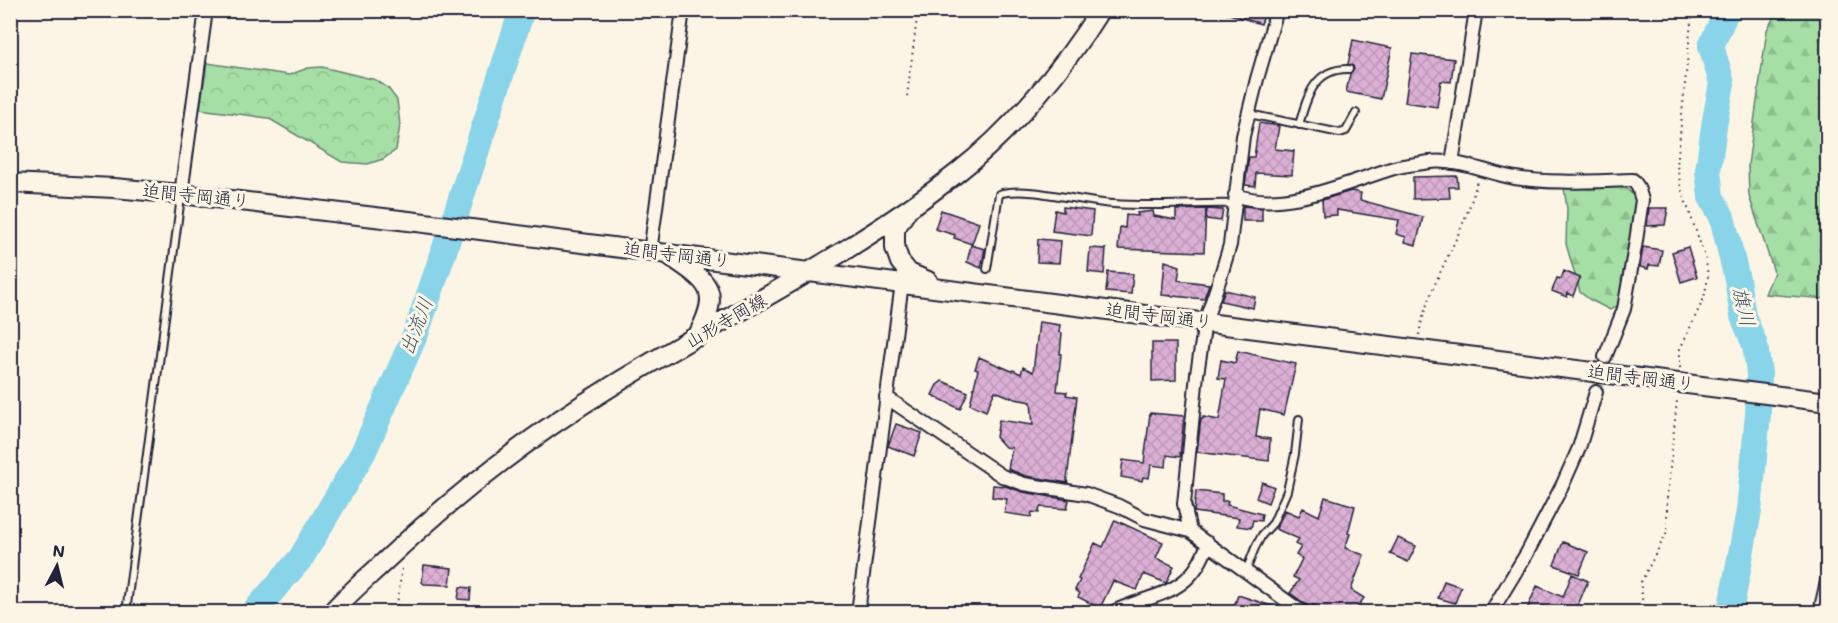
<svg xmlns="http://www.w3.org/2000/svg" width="1838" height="623" viewBox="0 0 1838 623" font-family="Mali,'Klee One',sans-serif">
<defs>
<pattern id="forest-firs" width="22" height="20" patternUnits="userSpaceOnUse" patternTransform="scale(1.5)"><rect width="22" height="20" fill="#a5dfa5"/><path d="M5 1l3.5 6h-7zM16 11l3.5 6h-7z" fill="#8ebf8f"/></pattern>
<pattern id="park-crowns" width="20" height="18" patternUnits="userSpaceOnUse" patternTransform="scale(1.5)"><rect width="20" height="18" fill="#a5dfa5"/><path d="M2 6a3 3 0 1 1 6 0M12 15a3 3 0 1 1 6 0" fill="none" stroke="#8ebf8f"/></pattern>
<pattern id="building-cross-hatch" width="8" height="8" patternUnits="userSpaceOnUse" patternTransform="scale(1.5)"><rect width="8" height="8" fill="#dcb0d5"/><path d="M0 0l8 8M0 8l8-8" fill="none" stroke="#bc97b8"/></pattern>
</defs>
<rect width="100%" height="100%" fill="#fcf5e5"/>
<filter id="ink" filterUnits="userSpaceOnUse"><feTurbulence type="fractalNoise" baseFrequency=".0167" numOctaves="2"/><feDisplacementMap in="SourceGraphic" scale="12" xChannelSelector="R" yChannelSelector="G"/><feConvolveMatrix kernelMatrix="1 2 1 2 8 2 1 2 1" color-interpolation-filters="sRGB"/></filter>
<g filter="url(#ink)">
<path fill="url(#forest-firs)" stroke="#648070" stroke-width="1.5" d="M1777,11H1827V299L1765,294L1774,272L1749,196L1748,165L1767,30Z
M1624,186L1633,195L1637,206L1621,304L1610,310L1589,299L1580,292L1566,244L1567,209L1564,188L1571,187Z"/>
<path fill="url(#park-crowns)" stroke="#648070" stroke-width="1.5" d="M207,63L289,75L308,68L322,67L376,80L388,88L397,100L400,125L396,150L383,159L368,164L342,162L268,118L200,109Z"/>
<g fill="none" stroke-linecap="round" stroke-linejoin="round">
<path stroke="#89d4e9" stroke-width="26" d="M1727,10L1711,46L1722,83L1714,126L1708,171L1711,197L1722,217L1737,279L1743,316L1755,345L1759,373L1758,414L1749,511L1730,612
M254,612L301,558L363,453L416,333L444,251L522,10"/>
</g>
<path fill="url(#building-cross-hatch)" stroke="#22223b" stroke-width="1.5" d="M1226,10H1266L1261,24L1226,13Z
M1353,40L1392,48L1381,99L1346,92L1350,74L1354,69L1353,66L1348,64Z
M1412,54L1454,59L1451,82L1441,81L1437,107L1405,102Z
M1259,123L1279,126L1275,149L1294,151L1292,175L1256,173L1255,186L1245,185L1249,157H1254Z
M1457,176L1458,187H1449L1450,198L1413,199V177Z
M1351,191L1361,193L1360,200L1423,217L1416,245L1405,242L1406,237L1396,234L1399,220L1337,210V215L1323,216L1322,200Z
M1243,206L1262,208V221H1243Z
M1063,207L1093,211L1091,236L1052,231L1055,210L1063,212Z
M1649,208H1668L1665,225L1647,226Z
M1206,209L1204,252L1118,249L1120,227L1125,228L1126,215L1138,216L1137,213L1153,211L1154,216L1176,220V210Z
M1207,209L1223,210L1221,221L1206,219Z
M941,210L979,223L972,244L954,238L955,235L935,229Z
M1038,239L1061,241L1059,263L1037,262Z
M971,245L985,249L981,268L967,262Z
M1643,247L1662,250L1659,266L1649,265L1648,269L1640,267Z
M1688,247L1697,277L1681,282L1672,252Z
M1090,248L1106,249L1104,274L1088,272Z
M1165,261L1180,266L1178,280L1209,284L1204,299L1162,295Z
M1564,271L1580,278L1573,296L1568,293L1567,297L1552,291L1557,278L1561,279Z
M1108,272L1133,274L1131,294L1106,292Z
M1225,290L1255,297L1253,308L1221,301Z
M1039,322L1060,325L1059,332L1062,333L1060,354H1061L1057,391L1067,392L1066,395L1077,397L1067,480L1068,483L1026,476L1008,469L1012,448L1005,447L996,437L999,420L1033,425L1031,402L1015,399L995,391L986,411L970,404L978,370L975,369L979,357L1012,371L1013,370L1021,374L1023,367L1033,372Z
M1152,343H1176V380L1152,381Z
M1238,351L1296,364L1284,415L1260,409L1256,437L1270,439L1269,461L1197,452L1201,419H1203V417L1219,420L1226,379L1218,378L1221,360L1235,363Z
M942,381L968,392L960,409L932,395L937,385Z
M1150,413L1184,416L1180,457L1167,455L1166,467L1151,465L1149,478L1143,477L1142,481L1121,477L1123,460L1144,463Z
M896,424L922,433L914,456L888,446Z
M1262,482L1274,487L1268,503L1256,498Z
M993,485L1005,486L1023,492L1069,500L1067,509L1040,507L1039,513L1032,512L1031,517L1004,513L1007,499L992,497Z
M1196,491L1222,494V501H1228L1227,505L1262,514L1261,521L1253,520L1251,528L1237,526L1239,518L1194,512Z
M1325,497L1355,506L1348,533L1350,534L1345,548L1364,555L1351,590L1364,598L1354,612H1325L1313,605L1311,608L1290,593L1299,580L1293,577L1302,559L1296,555L1301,547L1295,544L1299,539L1276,529L1285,510L1299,516L1303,508L1319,516Z
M1115,520L1163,542L1156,558L1174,566L1166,583L1144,574L1137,590L1113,581L1100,608L1078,597L1080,593L1075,590L1080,580L1078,579L1095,543L1103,547Z
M1398,538L1416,546L1408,562L1390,554Z
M1563,542L1588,552L1579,574L1554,565Z
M424,565L452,568L450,585L424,584L422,582Z
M1572,574L1588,581L1575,612H1536L1527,609L1537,586L1563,597Z
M1444,581L1461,587L1455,603L1438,598Z
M460,587L471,588L470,600L458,599Z
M1238,595L1284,610V612H1232Z"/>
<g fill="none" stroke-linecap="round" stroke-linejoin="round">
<path stroke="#d0cbc3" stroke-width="12" stroke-dasharray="12 6" stroke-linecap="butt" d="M1596,392L1605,357"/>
<defs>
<path id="lane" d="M1249,114L1340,133L1346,131L1356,113
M1299,125C1307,97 1314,68 1349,69
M987,269L999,194C1026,185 1084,203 1114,204C1154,207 1194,203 1234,204
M1246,571L1255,548L1262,535L1273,523L1287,491L1295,454L1299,419
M126,612L181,197"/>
<path id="street" d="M1452,163L1476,10
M181,194L206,10
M1235,195C1285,213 1347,182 1394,168C1405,165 1418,164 1430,162C1458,159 1487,173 1515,178C1553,184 1594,181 1633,180L1638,187L1642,200L1636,241L1624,309L1605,357
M650,252L683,10
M886,397L1002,476L1024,484L1086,494L1119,506L1144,519L1190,531L1302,612
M1190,531L1184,504L1197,374L1205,322L1220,278L1230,245L1243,136L1257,79L1277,10
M858,612L902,283
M1113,612C1156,592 1191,596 1208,543
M1491,612L1527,553L1563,484L1579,448L1596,392
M1820,612L1828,577"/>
<path id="secondary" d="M10,183L114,188L181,194L417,222L1828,402
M906,212L895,229V248L900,262L909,273L928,281
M670,256C710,283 722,290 697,337
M332,612C348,594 367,578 385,561C455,495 530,436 612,386C727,315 850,257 957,173C1011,131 1064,68 1100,10"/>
</defs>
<use href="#lane" stroke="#22223b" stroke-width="10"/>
<use href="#street" stroke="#22223b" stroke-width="16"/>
<use href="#secondary" stroke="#22223b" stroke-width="22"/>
<path stroke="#22223b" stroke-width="2" stroke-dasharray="1.5 4.5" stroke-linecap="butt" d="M907,96L918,10
M1419,335C1427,283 1466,234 1477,180
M1680,368V349L1704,298L1708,278L1706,260L1681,188L1677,166L1691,22L1695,10
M396,612L402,568
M1643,612L1641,582L1667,532V497L1677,400"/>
<use href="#lane" stroke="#fcf5e5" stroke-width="6"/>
<use href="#street" stroke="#fcf5e5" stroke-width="12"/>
<use href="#secondary" stroke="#fcf5e5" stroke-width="18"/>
</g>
</g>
<g text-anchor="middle" stroke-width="6" stroke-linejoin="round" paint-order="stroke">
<g font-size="18" fill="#22223b" stroke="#fcf5e5">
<text transform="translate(196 196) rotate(6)" y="6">迫間寺岡通り</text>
<text transform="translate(677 255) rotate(7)" y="6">迫間寺岡通り</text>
<text transform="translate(1159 316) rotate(7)" y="6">迫間寺岡通り</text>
<text transform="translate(726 321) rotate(-30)" y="6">山形寺岡線</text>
<text transform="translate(1641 378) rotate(7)" y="6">迫間寺岡通り</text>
</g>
<g font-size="20" font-style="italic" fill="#41576f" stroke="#fcf5e5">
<text transform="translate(1744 307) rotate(77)" y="7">旗川</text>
<text transform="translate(416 326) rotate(-69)" y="7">出流川</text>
</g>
</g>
<rect width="1838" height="623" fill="none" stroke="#fcf5e5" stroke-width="36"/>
<rect x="18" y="18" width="1802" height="587" fill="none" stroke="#22223b" stroke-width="2" filter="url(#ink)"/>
<g transform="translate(57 566) rotate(7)" stroke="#fcf5e5" stroke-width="4.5" paint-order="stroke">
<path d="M0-4.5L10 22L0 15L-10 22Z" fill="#22223b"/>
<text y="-9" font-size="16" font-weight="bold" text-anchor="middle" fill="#22223b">N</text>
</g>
</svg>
